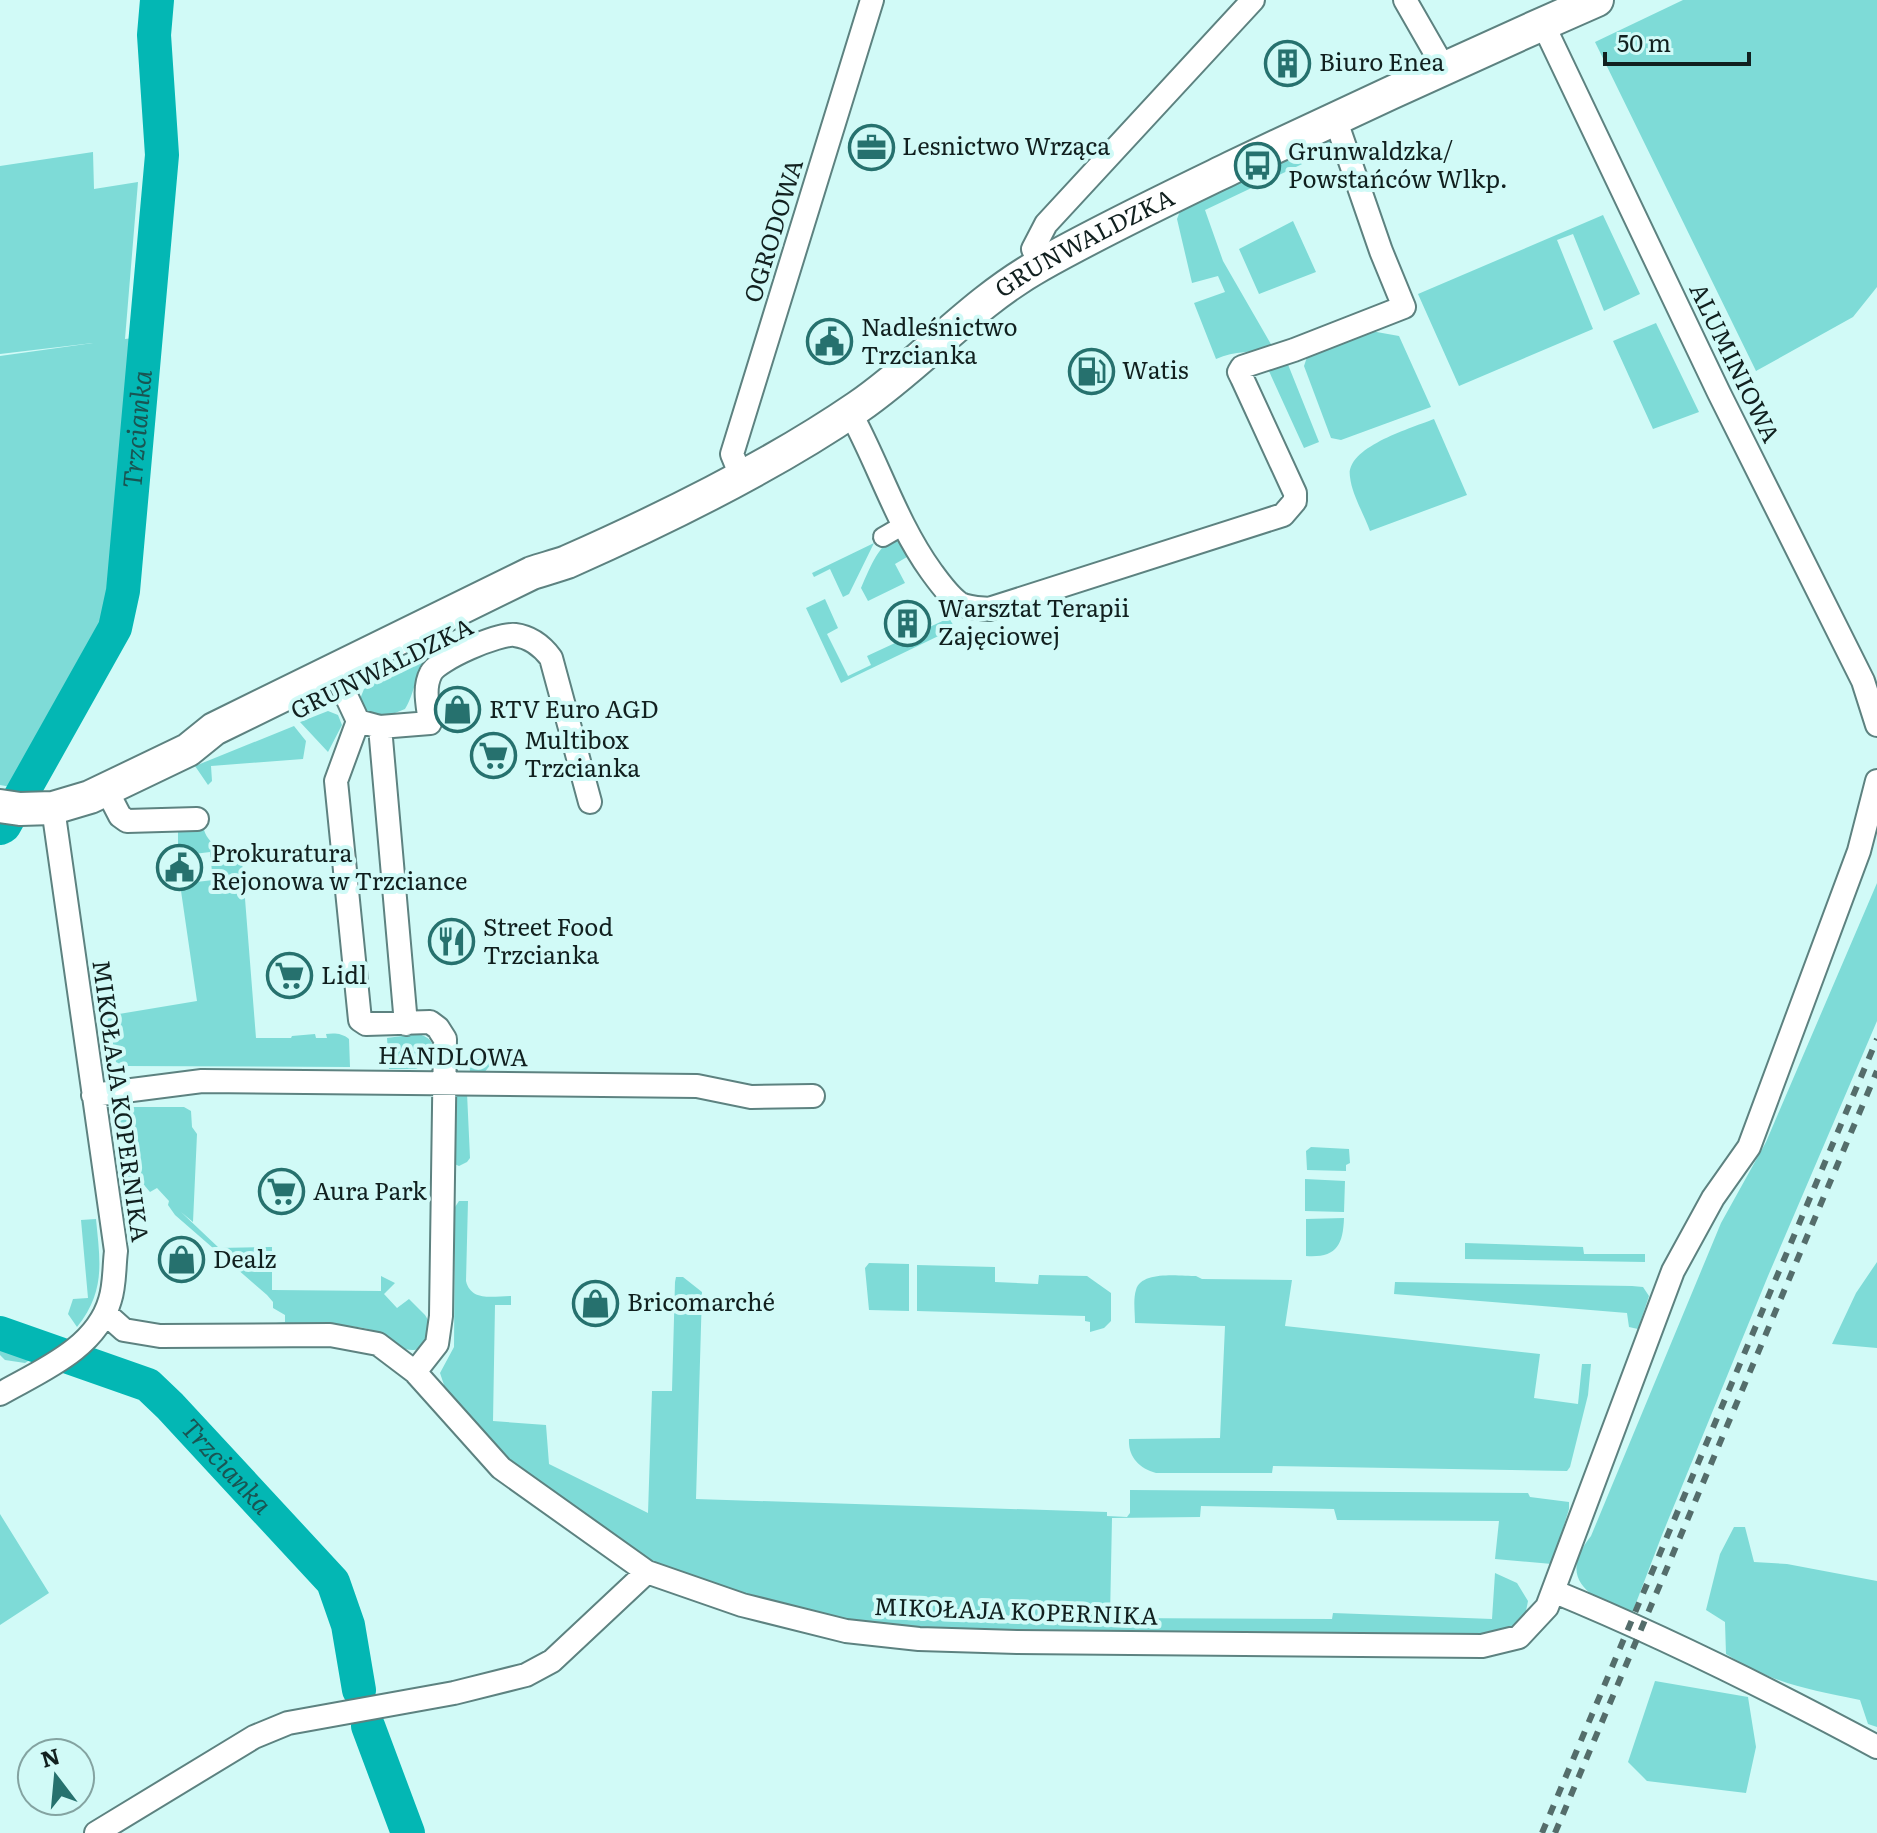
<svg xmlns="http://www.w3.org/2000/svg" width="1877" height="1833" viewBox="0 0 1877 1833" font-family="Literata,serif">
<rect width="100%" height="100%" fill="#d1faf7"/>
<path fill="#7edbd7" d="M1683,0H1877V287L1853,317L1756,371L1595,42Z
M1330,138L1336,148L1205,210L1223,261L1272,346C1253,354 1235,350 1216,359L1194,303L1225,292L1218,276L1192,283L1177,219L1180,211Z
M93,152L94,189L138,182L125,339L143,337L122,591L113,628L23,789L0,785V356L93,343L0,354V166Z
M1603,215L1640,294L1604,311L1573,234L1557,240L1593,329L1459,386L1418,294Z
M1293,221L1316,272L1259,294L1239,249Z
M1656,323L1699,412L1653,429L1613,341Z
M1371,331L1399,336L1431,407L1341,440L1331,438L1304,366L1307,357Z
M1287,362L1319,442L1304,448L1268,369Z
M1434,419L1467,495L1370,531C1364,514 1352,495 1350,477C1345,447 1412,428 1434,419Z
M900,531L912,554L895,564L905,583L868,601L861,588C872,563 877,548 900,531Z
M874,543L849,594L843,597L830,569L814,577L812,573Z
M825,599L838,628L827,634L848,676L871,665L867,656L949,618L955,628L841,683L806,608Z
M434,652L436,656C414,667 417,690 405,709L385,717L367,715L360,699L364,689Z
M328,711L338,715L342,725L328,752L300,722Z
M294,726L306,741L303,759L211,766L212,781L208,785L195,766Z
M204,830C210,848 224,848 241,848L256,1038H291L292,1036L315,1034L316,1038H327L326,1034C334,1033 342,1033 349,1039L350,1067L124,1066L116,1062L107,1016L197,1001L180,884L213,880L210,854V852L178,856V832Z
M1877,883V1021L1768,1276L1662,1535L1631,1616C1595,1598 1554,1583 1591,1536L1721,1223L1766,1142Z
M417,1034C430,1036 436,1044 434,1058L416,1069H389L387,1038Z
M496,1046L501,1049L500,1052L484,1073L470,1071L469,1064L482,1057L481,1053L493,1051V1047Z
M467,1093L470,1158L467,1162L459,1166L452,1163L455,1094Z
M133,1107H184L191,1111L192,1127L197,1134L193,1222L181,1212L219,1248L272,1247V1290L381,1291V1276L395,1283L384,1294L397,1308L409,1299L425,1315L433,1328C428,1337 425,1349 414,1350C396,1351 384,1334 368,1329C339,1322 308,1333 279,1328L276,1323L285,1322V1315L273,1308V1302L267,1295L175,1215L168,1205L169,1201L157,1188L150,1192L139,1179L127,1180L120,1118L127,1108Z
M1311,1147L1349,1149L1350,1163L1346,1165V1171L1307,1170L1306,1151Z
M1305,1179L1345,1181L1344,1212L1305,1211Z
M459,1201H468L466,1281C471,1302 493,1296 511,1296V1305H495L493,1421L546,1425L549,1464L648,1513L652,1391H672L675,1282L676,1277H683L702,1292L696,1499L1107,1512V1516L1127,1517L1130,1513V1490L1528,1493L1530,1497L1569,1502V1509L1552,1564L1495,1559L1499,1521L1337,1520L1334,1509L1201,1506L1200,1517L1112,1518L1110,1618L1332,1619L1333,1613L1492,1619L1495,1573L1517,1583L1528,1601C1524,1625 1518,1628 1495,1634L923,1629L840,1618L704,1582L656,1563L512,1467L441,1391L445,1388L440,1373L454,1347L455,1207Z
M1344,1218C1343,1246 1336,1258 1306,1256V1219Z
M96,1219C100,1261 106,1291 77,1327L68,1314L73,1299L88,1298L81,1220Z
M1465,1243L1583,1247L1584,1254H1645V1262L1465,1259Z
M1877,1262V1348L1832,1344L1856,1293Z
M869,1263L909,1264V1311L869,1310L865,1268Z
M917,1265L995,1267V1282L1038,1284L1039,1275L1087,1276L1111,1293V1321L1104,1328L1090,1332V1322L1085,1321V1316L917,1311Z
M1196,1276L1202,1279L1292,1280L1285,1326L1540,1354L1534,1398L1578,1404L1582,1364H1591L1588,1395L1570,1467L1567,1471L1273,1466L1272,1473H1156C1139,1468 1128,1457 1129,1439L1220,1438L1225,1326L1135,1323C1135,1313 1133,1299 1136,1290C1141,1270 1181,1276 1196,1276Z
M1395,1282L1632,1286L1643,1287L1649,1296L1638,1329L1629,1327L1627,1313L1394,1294Z
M0,1334L46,1349L25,1363L5,1360L0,1355Z
M0,1514L49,1593L0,1625Z
M1734,1527H1745L1754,1562L1787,1564L1877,1581V1727L1868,1724L1860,1700C1806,1689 1774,1684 1726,1654L1725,1622L1706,1610L1720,1554Z
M1655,1681L1748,1697L1756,1747L1746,1793L1647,1781L1628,1762Z"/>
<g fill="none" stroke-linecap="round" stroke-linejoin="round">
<g stroke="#03b7b4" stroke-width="34">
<path id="s1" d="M0,828L4,826L115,628L123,591L162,155L154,35L157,0"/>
<path id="s2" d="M0,1333L148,1385L170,1406L333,1582L348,1625L359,1690"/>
<path d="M368,1726L408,1833"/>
</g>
<defs>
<path id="pedestrian" d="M883,537L902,526"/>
<path id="minor" d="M1405,0L1444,68
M1543,24L1719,393L1863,681L1877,725
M1040,265L1033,249L1046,224L1253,0
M850,412C879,465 896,522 931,571C939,582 948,595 959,603C968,608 979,608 989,609L1283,515L1295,501V493L1242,378L1239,372L1242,367L1294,350L1404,307L1381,251L1335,118
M741,476L732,454L872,0
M334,670L358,721L336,781L360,1020L366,1024L430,1022L438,1028L445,1039L441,1316L437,1344L415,1372
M358,721L380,727L430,723C428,706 423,688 431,673C438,659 499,633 515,635C531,637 542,646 551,658L590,802
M380,727L406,1024
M106,789L120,816L127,821L197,819
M93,1095L202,1081L697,1086L751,1097L813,1096
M105,1313L124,1330L160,1336L330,1335L378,1344L415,1372L501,1468L647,1572L742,1605L846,1631L919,1639L1017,1642L1482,1646L1519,1637L1547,1607L1673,1271L1713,1198L1749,1147L1859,851L1877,781
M0,1394C40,1371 96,1349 110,1300C115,1285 114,1266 116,1251L53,808
M1553,1591C1665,1637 1771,1690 1877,1747
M96,1833L254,1737L288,1723L454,1693L526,1675L552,1661L647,1572"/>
<g id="secondary">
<path id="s3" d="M0,806L20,809L53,808L90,797L188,750L214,729L532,573C544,569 556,566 567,562C662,520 772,466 858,407C922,363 972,303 1040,265C1102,230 1167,199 1231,168C1352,110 1474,54 1597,0"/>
</g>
</defs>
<use href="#pedestrian" stroke="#5d8280" stroke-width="22"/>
<use href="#minor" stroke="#5d8280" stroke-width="26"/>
<use href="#secondary" stroke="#5d8280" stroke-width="36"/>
<use href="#pedestrian" stroke="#fff" stroke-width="18"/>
<use href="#minor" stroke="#fff" stroke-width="22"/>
<use href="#secondary" stroke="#fff" stroke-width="32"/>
<path stroke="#546d6b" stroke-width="6" stroke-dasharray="10 10" stroke-linecap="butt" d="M1542,1833L1877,1039
M1555,1833L1877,1071"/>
</g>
<defs>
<symbol id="building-ring" viewBox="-11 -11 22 22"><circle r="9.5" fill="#d1faf7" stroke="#26716e" stroke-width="1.5"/><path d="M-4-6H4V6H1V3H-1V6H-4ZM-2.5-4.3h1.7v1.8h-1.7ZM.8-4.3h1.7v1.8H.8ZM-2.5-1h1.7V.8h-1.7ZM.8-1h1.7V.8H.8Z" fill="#26716e"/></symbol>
<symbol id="office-ring" viewBox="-11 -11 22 22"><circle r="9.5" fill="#d1faf7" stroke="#26716e" stroke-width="1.5"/><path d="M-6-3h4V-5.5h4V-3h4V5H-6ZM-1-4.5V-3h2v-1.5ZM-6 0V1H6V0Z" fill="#26716e"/></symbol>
<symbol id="bus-ring" viewBox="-11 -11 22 22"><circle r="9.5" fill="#d1faf7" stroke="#26716e" stroke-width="1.5"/><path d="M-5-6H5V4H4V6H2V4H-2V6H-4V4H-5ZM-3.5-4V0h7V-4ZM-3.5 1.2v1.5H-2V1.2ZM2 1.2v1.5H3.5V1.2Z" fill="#26716e"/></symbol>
<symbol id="civic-ring" viewBox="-11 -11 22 22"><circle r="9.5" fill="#d1faf7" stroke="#26716e" stroke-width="1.5"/><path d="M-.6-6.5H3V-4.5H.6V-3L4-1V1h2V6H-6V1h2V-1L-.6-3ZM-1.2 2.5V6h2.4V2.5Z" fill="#26716e"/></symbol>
<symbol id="fuel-ring" viewBox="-11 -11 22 22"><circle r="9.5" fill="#d1faf7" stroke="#26716e" stroke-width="1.5"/><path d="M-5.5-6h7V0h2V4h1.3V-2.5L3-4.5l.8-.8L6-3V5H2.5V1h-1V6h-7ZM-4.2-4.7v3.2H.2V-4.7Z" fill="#26716e"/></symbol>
<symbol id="shop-ring" viewBox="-11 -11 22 22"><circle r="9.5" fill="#d1faf7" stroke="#26716e" stroke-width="1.5"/><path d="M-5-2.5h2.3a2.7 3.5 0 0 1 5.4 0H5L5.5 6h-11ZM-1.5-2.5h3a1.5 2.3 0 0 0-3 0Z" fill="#26716e"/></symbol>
<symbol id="supermarket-ring" viewBox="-11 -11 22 22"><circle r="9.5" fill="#d1faf7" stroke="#26716e" stroke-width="1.5"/><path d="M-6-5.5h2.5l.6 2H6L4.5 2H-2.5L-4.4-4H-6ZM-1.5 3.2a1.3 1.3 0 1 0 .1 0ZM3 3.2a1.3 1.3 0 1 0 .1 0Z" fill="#26716e"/></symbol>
<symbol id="restaurant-ring" viewBox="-11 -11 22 22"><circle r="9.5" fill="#d1faf7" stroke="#26716e" stroke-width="1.5"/><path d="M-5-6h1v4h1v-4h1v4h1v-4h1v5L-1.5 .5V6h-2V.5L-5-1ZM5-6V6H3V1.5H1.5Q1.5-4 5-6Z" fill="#26716e"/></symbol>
</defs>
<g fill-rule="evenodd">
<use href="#building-ring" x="1262" y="38" width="51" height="51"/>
<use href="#office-ring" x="846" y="122" width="51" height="51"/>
<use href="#bus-ring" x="1232" y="140" width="51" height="51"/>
<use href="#civic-ring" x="804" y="316" width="51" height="51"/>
<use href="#fuel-ring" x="1066" y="346" width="51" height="51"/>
<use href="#building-ring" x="882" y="598" width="51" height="51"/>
<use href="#shop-ring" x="432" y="684" width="51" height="51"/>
<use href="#supermarket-ring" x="468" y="730" width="51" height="51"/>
<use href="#civic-ring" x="154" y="842" width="51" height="51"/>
<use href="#restaurant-ring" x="426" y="916" width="51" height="51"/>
<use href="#supermarket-ring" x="264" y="950" width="51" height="51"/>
<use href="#supermarket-ring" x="256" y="1166" width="51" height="51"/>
<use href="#shop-ring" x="156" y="1234" width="51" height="51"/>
<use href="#shop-ring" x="570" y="1278" width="51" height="51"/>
</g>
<g text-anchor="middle" stroke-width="8" stroke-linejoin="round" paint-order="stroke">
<g font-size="24" fill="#11201f" stroke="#d1faf7" text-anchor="start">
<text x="1319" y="71">Biuro Enea</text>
<text x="902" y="155">Lesnictwo Wrząca</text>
<text x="1288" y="160">Grunwaldzka/<tspan x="1288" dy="28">Powstańców Wlkp.</tspan></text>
<text x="861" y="336">Nadleśnictwo<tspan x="861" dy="28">Trzcianka</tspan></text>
<text x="1122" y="379">Watis</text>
<text x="938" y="617">Warsztat Terapii<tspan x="938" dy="28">Zajęciowej</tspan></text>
<text x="489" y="718">RTV Euro AGD</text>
<text x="524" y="749">Multibox<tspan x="524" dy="28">Trzcianka</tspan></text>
<text x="211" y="862">Prokuratura<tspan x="211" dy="28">Rejonowa w Trzciance</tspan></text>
<text x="483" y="936">Street Food<tspan x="483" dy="28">Trzcianka</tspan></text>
<text x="321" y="984">Lidl</text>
<text x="313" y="1200">Aura Park</text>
<text x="213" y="1268">Dealz</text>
<text x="627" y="1311">Bricomarché</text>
</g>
<g font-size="24" fill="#11201f" stroke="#d1faf7">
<text transform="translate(774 231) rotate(-73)" y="8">OGRODOWA</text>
<text dy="8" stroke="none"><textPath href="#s3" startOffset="1236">GRUNWALDZKA</textPath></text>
<text transform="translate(1734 363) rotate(64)" y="8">ALUMINIOWA</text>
<text transform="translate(382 669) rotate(-26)" y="8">GRUNWALDZKA</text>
<text transform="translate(453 1057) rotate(1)" y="8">HANDLOWA</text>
<text transform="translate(120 1101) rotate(82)" y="8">MIKOŁAJA KOPERNIKA</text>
<text transform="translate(1016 1612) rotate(2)" y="8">MIKOŁAJA KOPERNIKA</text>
</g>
<g font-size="26" font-style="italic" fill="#195553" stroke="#d1faf7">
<text dy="9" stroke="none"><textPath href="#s1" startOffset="432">Trzcianka</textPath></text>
<text dy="9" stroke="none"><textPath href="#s2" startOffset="270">Trzcianka</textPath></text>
</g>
</g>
<g transform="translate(56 1777) rotate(344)"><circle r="38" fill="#d1faf7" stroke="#84a3a1" stroke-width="2"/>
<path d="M0-6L14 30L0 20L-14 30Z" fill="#26716e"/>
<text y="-12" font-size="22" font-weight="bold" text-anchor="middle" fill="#11201f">N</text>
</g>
<path d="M1605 52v12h144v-12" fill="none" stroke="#11201f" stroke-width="4"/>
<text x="1617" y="52" font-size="24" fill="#11201f" stroke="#d1faf7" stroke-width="6" paint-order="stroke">50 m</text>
</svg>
